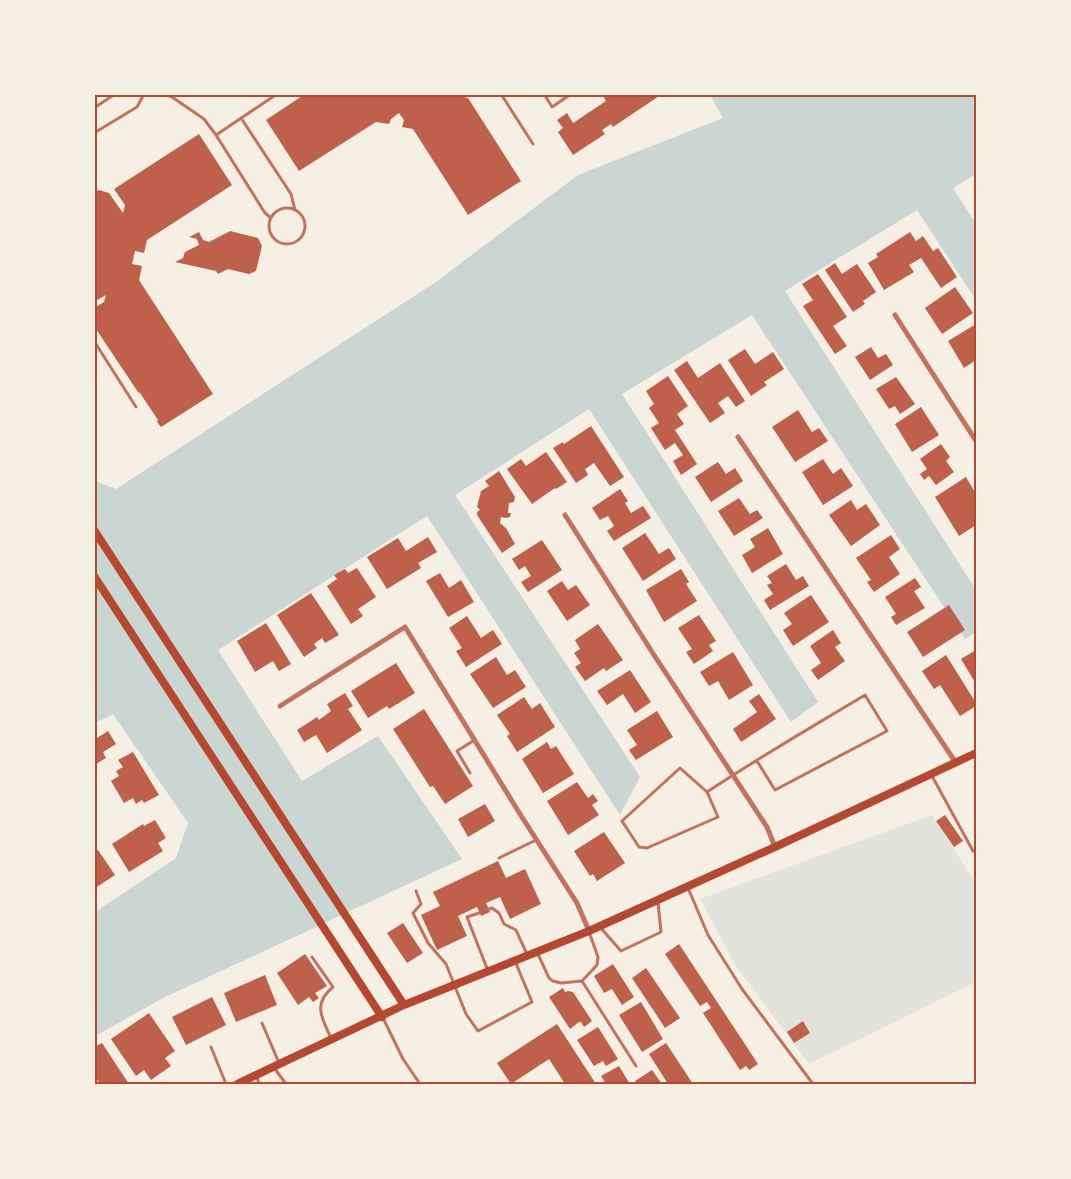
<svg xmlns="http://www.w3.org/2000/svg" width="1071" height="1179" viewBox="0 0 1071 1179" font-family="Karla,sans-serif">
<rect width="100%" height="100%" fill="#f6efe4"/>
<path fill="#e2e4dc" d="M932,815L976,884V982L809,1064L734,963L700,899Z"/>
<path fill="#c9d6d2" d="M770,94L772,97L777,94L976,95V174L953,188L976,224V300L917,210L785,291L976,590V632L965,639L752,315L622,394L818,702L791,722L589,409L455,495L640,777L620,815L427,516L218,650L302,781L378,736L462,859L163,998L95,1036V912L176,858L188,823L113,714L95,723V481L116,489L433,284L578,175L723,118L710,95Z"/>
<path fill="#bf614a" d="M305,94H458L456,95L468,98L521,181L468,215L413,129L402,127L404,120L399,113L391,119L389,124L376,122L299,171L266,120Z
M602,94H662L613,127L611,124L602,130L605,134L573,155L558,132L563,128L557,120L567,113L573,123L606,101Z
M199,134L232,185L147,240L144,253L135,251L132,264L142,266L139,280L213,394L161,427L157,422L158,420L140,393L138,392L94,326V308L104,302L106,295L94,302V193L99,190L109,193L123,213L125,205L114,189Z
M230,231L258,238L262,246L256,271L249,274L228,269L218,274L216,271L175,262L183,258L185,252L199,245L197,239L189,237L199,232L203,240L209,242Z
M910,232L916,241L923,236L933,251L938,248L957,277L941,288L921,258L909,265L914,272L884,290L868,263L878,257L876,254Z
M835,263L842,274L857,264L876,292L863,301L865,304L853,312L825,270Z
M818,274L847,317L833,326L847,346L835,354L803,306L813,300L802,284Z
M955,287L973,313L942,334L925,308Z
M976,324V360L964,368L948,341Z
M871,347L878,358L886,354L893,365L870,380L855,357Z
M745,349L755,364L773,352L784,369L764,382L767,385L751,396L728,360Z
M687,361L698,378L720,363L745,401L736,407L728,396L718,403L725,413L710,423L674,370Z
M668,376L688,406L677,414L684,424L675,430L697,464L681,475L673,461L683,455L675,443L665,450L651,428L659,423L649,408L654,404L646,391Z
M896,377L915,404L900,414L895,406L889,409L876,389Z
M921,407L939,435L912,452L895,424Z
M798,410L812,432L819,428L828,441L795,462L772,427Z
M591,426L624,477L610,486L594,463L585,469L588,475L576,483L553,448L563,442L564,444Z
M941,444L950,457L946,461L954,472L936,485L929,476L924,480L920,474L927,469L920,459Z
M546,452L567,482L556,489L555,488L532,504L507,469L521,459L526,466Z
M823,459L833,474L841,468L853,486L823,505L802,472Z
M718,462L726,474L735,468L743,481L711,502L695,477Z
M499,471L515,497L514,502L509,503L508,513H511L510,517L506,518L501,517L500,523L506,528L515,544L502,553L477,515V512L480,510L477,507L481,491L489,486L485,481Z
M966,477L976,494V525L959,536L935,497Z
M620,489L628,501L625,503L631,513L643,506L651,518L614,541L607,531L614,526L608,516L600,520L592,508Z
M739,498L750,514L757,510L763,518L734,536L718,511Z
M851,500L857,510L866,504L880,525L851,546L829,515Z
M768,528L783,554L752,573L742,555L755,547L750,539Z
M645,533L659,554L669,548L676,559L643,581L622,548Z
M891,535L900,549L889,557L900,574L874,592L867,582L871,580L856,558Z
M428,537L437,552L418,563L421,568L387,589L367,557L398,538L406,551Z
M542,540L562,570L528,592L521,582L531,576L525,566L519,570L512,559Z
M786,564L796,580L803,576L809,586L770,610L764,600L773,594L767,585L772,583L767,576Z
M357,568L376,597L358,609L363,616L351,624L327,586L337,579L334,575L345,569L348,573Z
M681,569L689,582L686,584L697,601L664,622L646,590Z
M440,573L449,588L461,580L474,602L448,617L426,581Z
M915,578L921,587L914,591L925,608L896,625L891,617L896,614L885,597Z
M562,581L568,590L576,585L590,605L567,621L547,591Z
M311,593L339,635L325,643L322,638L314,644L317,648L304,657L277,615Z
M811,595L829,622L793,646L783,630L792,624L784,613Z
M949,605L965,630L923,657L907,632Z
M699,615L716,641L709,645L713,651L694,664L686,652L692,649L678,628Z
M467,616L481,638L493,630L502,644L466,667L456,651L462,648L449,628Z
M266,623L291,664L279,671L273,661L255,672L237,641Z
M598,624L623,660L606,671L604,668L585,681L575,667L581,663L574,653L580,649L575,640Z
M833,630L841,643L835,647L845,661L818,680L811,670L821,663L810,646Z
M976,650V684L961,659Z
M733,652L753,685L729,700L718,681L709,686L700,672Z
M946,655L976,703V706L960,716L940,685L934,689L922,671Z
M496,657L507,675L515,670L526,687L493,708L470,674Z
M396,663L415,693L389,709L387,706L368,718L351,691Z
M630,670L651,702L635,713L623,694L607,705L597,691Z
M345,693L353,706L348,709L362,730L327,753L316,735L304,742L297,730L317,717L319,720L331,711L327,704Z
M759,694L776,719L741,742L733,729L757,712L749,701Z
M524,697L532,709L540,703L555,727L517,752L507,736L510,734L497,715Z
M424,709L473,786L445,804L433,786L430,787L393,729Z
M657,711L673,737L636,760L629,750L637,745L627,730Z
M108,731L116,744L103,752L106,758L94,765V740Z
M547,742L551,749L556,746L574,774L543,793L522,759Z
M133,752L159,795L144,803L142,800L136,804L133,798L124,803L111,781L119,776L116,771L123,767L118,760Z
M577,782L588,798L593,794L598,801L592,805L599,815L568,835L547,801Z
M485,804L495,821L468,837L458,819Z
M945,815L963,841L954,847L936,821Z
M155,820L166,838L158,843L163,851L129,872L112,844L143,824L144,826Z
M604,832L625,863L597,881L593,874L590,876L574,851Z
M98,850L115,875L94,889V852Z
M498,861L506,878L525,869L541,904L510,919L500,897L486,903L490,912L481,916L477,907L458,916L467,936L437,950L421,915L440,906L433,892Z
M403,923L423,953L407,963L387,933Z
M679,944L758,1064L749,1070L746,1066L740,1070L703,1013L711,1008L707,1002L700,1006L665,954Z
M305,954L327,986L315,993L319,998L313,1002L309,997L298,1005L277,973Z
M613,964L634,997L622,1005L612,989L604,993L594,976Z
M646,968L680,1018L665,1028L632,978Z
M265,975L277,1005L236,1022L224,993Z
M563,988L565,992L568,991L573,992L592,1021L584,1027L581,1022H579L570,1029L549,997Z
M212,997L226,1025L186,1045L172,1017Z
M641,1002L663,1039L642,1052L619,1015Z
M149,1013L175,1051L165,1058L171,1066L151,1080L144,1070L136,1076L111,1039Z
M803,1021L810,1033L794,1043L787,1032Z
M557,1024L596,1084H565L549,1059L511,1084L497,1063Z
M598,1027L618,1059L606,1066L603,1061L594,1066L577,1040Z
M102,1043L129,1084H100L94,1076V1047Z
M666,1043L693,1084H668L649,1054Z
M619,1066L630,1084H606L601,1076Z
M652,1070L662,1084H637L635,1081Z"/>
<g fill="none" stroke-linecap="round" stroke-linejoin="round">
<path stroke="#c5725c" stroke-width="3" d="M165,94L172,97L204,119L216,135L265,213L271,218
M501,94L533,144
M544,94L552,107L571,94
M94,108L115,94
M241,118L291,194L295,210
M94,133L137,107L144,94
M216,135L277,94
M269 226a18 18 0 1 1 36 0a18 18 0 1 1-36 0Z
M94,341L136,407
M470,773L457,751L473,741
M932,776L973,851L976,852
M707,792L680,768L622,821L639,847L647,848L718,817L707,792C758,758 812,727 865,695L887,731L775,790L757,761
M499,858L536,840
M688,888L708,935L742,989L813,1084
M416,891L421,904L413,913L428,943L446,964L466,1014L478,1031L532,1002L515,961
M489,909L492,908L499,913L504,924L516,930L527,954
M479,913L467,917L488,971
M600,927L621,951L661,932L658,902
M537,952L549,978L553,981L561,983L582,981L597,965L598,957L589,932
M312,957L333,987C312,1004 322,1018 331,1038
M582,981L636,1066
M383,1018L403,1059L420,1084
M262,1023L279,1063
M211,1047L226,1084
M275,1069L286,1084
M257,1077L259,1084"/>
<path stroke="#c5725c" stroke-width="5" d="M895,315L976,441
M738,437L956,763
M565,515L654,655L767,827L775,847
M280,706L405,627L520,814L577,903L589,931"/>
<path stroke="#b5482f" stroke-width="8" d="M94,530L404,1005
M94,576L382,1017
M237,1084L404,1005L589,931L775,847L976,753"/>
</g>
<rect width="1071" height="1179" fill="none" stroke="#f6efe4" stroke-width="192"/>
<rect x="96" y="96" width="879" height="987" fill="none" stroke="#b5482f" stroke-width="2"/>
</svg>
